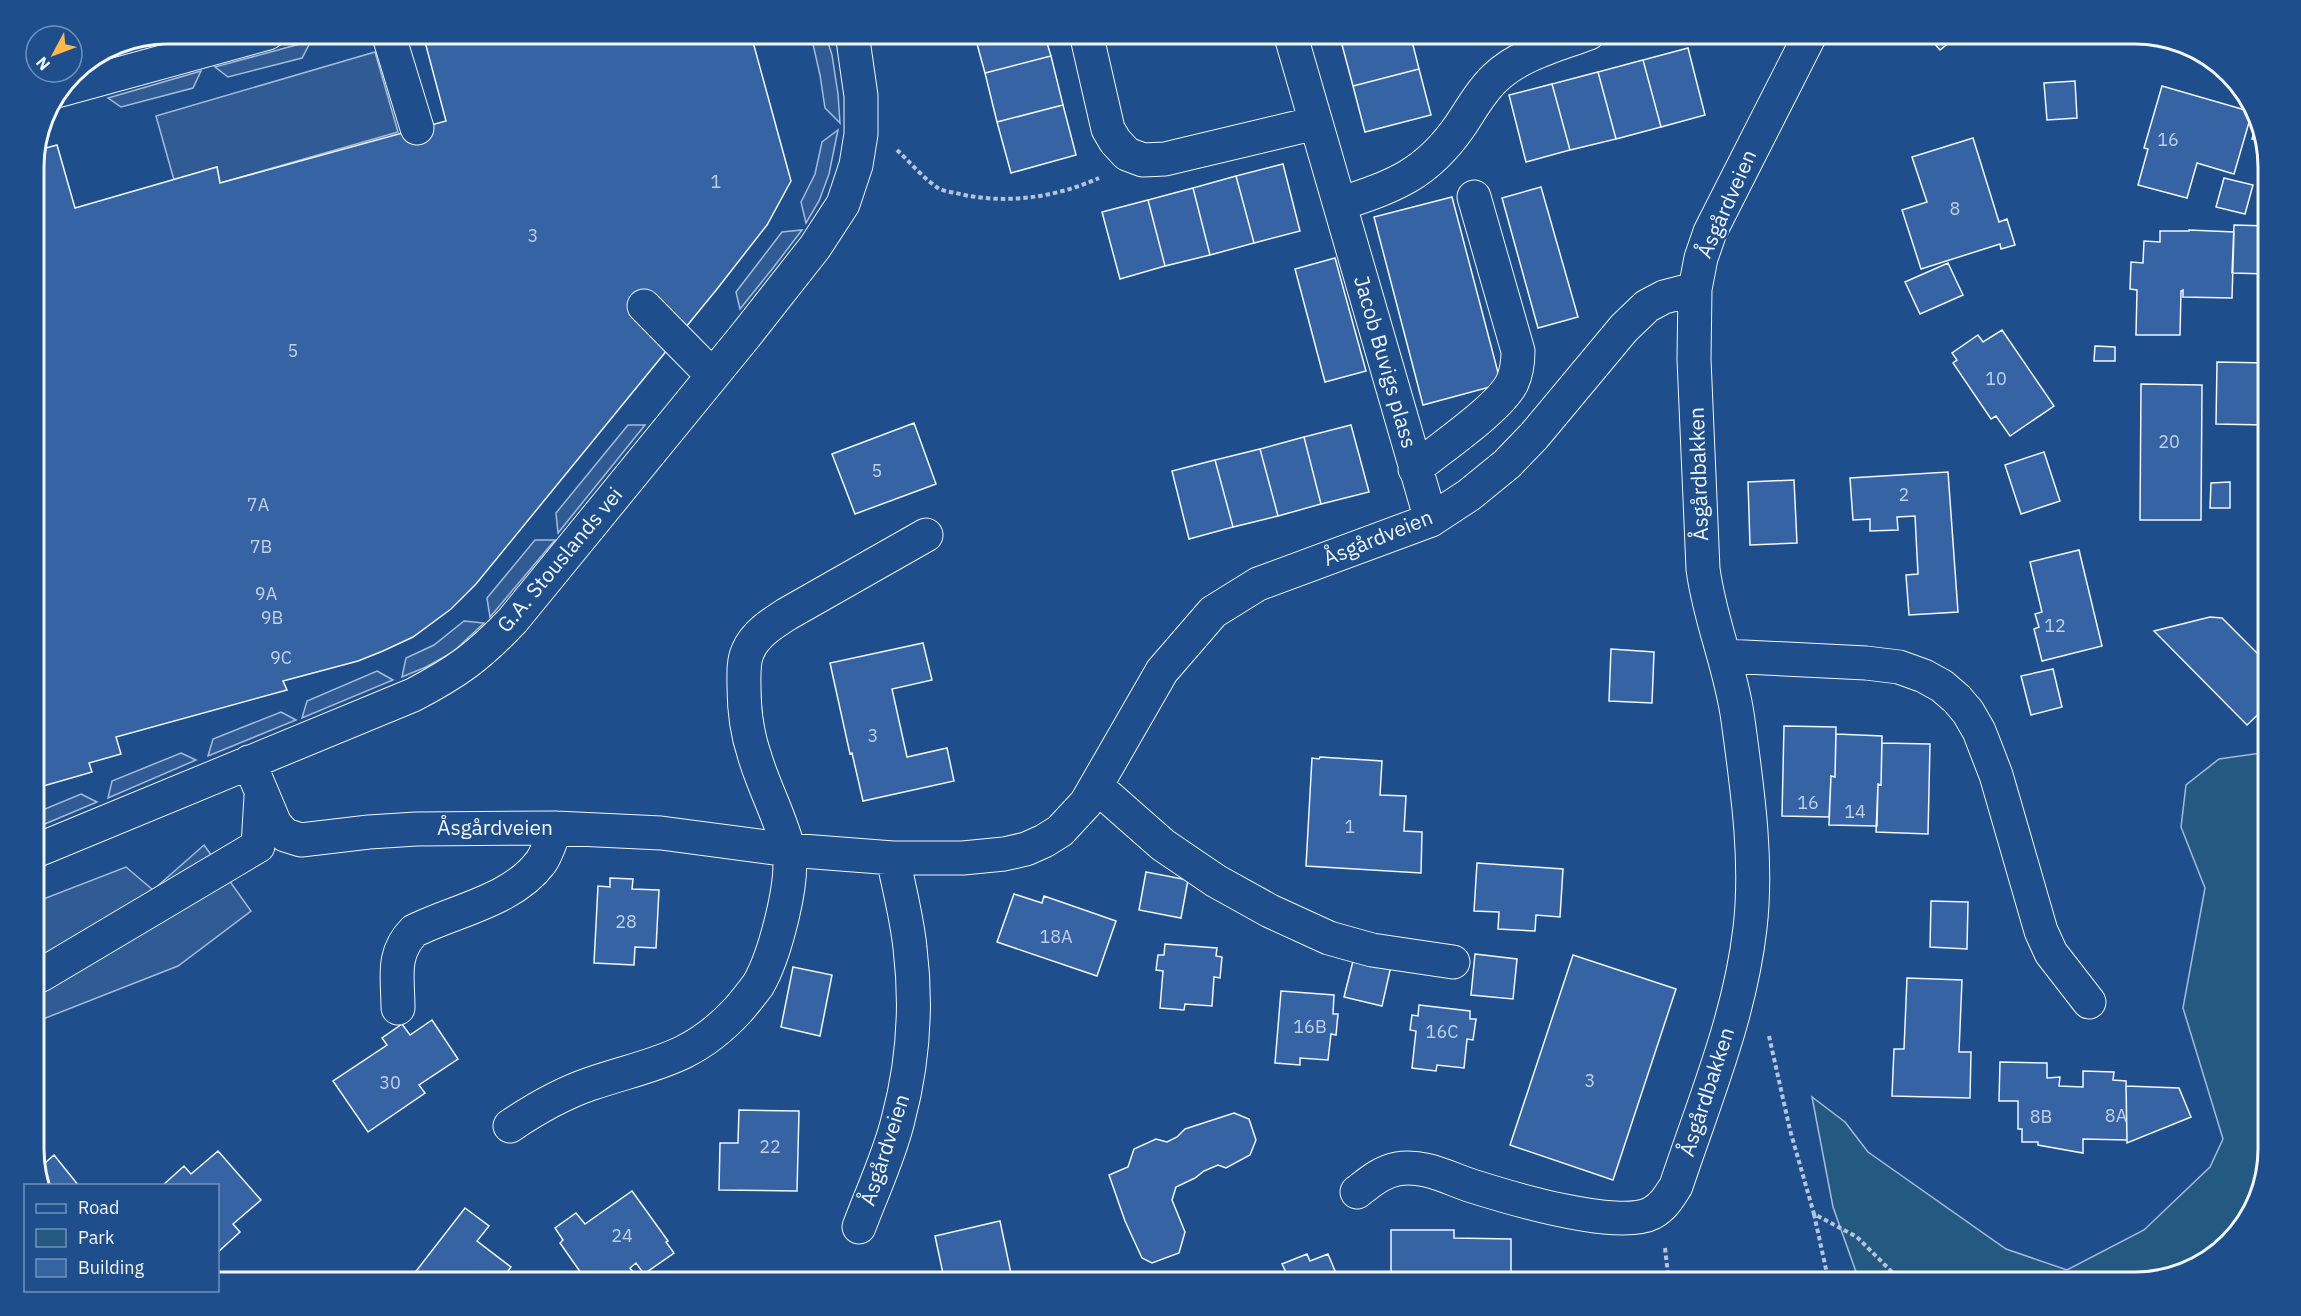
<svg xmlns="http://www.w3.org/2000/svg" width="2301" height="1316" viewBox="0 0 2301 1316" font-family="'IBM Plex Sans',sans-serif">
<rect width="100%" height="100%" fill="#1f4e8c"/>
<path fill="#245a82" stroke="#a8bbd7" stroke-width="1.5" d="M2268,752V1150L2250,1216L2202,1265L2135,1283H1860L1833,1207L1812,1097L1845,1122L1868,1152L2006,1249L2067,1270L2144,1230L2210,1167L2223,1139L2183,1008L2205,888L2181,827L2186,785L2219,759Z"/>
<path fill="#305b95" stroke="#a8bbd7" stroke-width="1.5" d="M166,33H186L95,57L116,43Z
M817,33H825L832,55L838,94L840,123L825,108L820,75L812,40Z
M311,41L302,58L228,77L215,67Z
M375,52L398,132L220,183L217,167L174,180L156,116Z
M201,71L193,88L121,107L108,98Z
M838,130L829,174L819,201L806,223L801,202L815,174L822,142Z
M802,230L773,268L740,309L736,292L782,232Z
M628,425H645L558,533L556,513Z
M535,540H555L490,617L487,598Z
M464,621L484,623L453,652L426,667L402,677L406,658L434,645Z
M377,671L393,680L302,718L307,701Z
M281,712L296,720L208,756L213,739Z
M181,753L196,760L108,798L112,781Z
M81,794L97,802L33,829L40,811Z
M204,845L251,911L178,966L43,1019L33,1006V903L126,867L153,890Z"/>
<path fill="#3563a3" stroke="#f2f6ff" stroke-width="1.5" d="M439,33H449V36L461,33H767L768,39L753,42L791,181L767,225L717,289L476,584L451,609L413,637L383,651L358,661L283,681L287,690L116,737L121,754L89,763L92,772L33,789V158L35,151L57,145L75,208L217,167L220,183L446,121L424,38Z
M974,33H1044L1051,56L985,73Z
M1339,33H1370L1341,41Z
M1370,33H1410L1419,69L1353,86L1341,41Z
M1925,33H1961L1940,50Z
M1688,48L1705,115L1661,127L1643,60Z
M1051,56L1063,105L997,122L985,73Z
M1643,60L1661,127L1616,139L1598,72Z
M1419,69L1431,115L1365,132L1353,86Z
M1598,72L1616,139L1570,150L1552,84Z
M2075,81L2077,118L2047,120L2044,83Z
M1552,84L1570,150L1526,162L1509,95Z
M2162,86L2252,112L2234,174L2197,163L2187,198L2138,185L2148,149L2144,148Z
M1063,105L1076,155L1011,173L997,122Z
M2257,122L2263,142L2252,139Z
M1973,138L1999,222L2007,219L2015,245L2001,249L2000,244L1921,269L1902,210L1927,202L1912,157Z
M1283,164L1300,231L1254,243L1236,176Z
M1236,176L1254,243L1210,255L1193,188Z
M2224,178L2253,185L2245,214L2216,207Z
M1541,187L1578,317L1538,328L1502,198Z
M1193,188L1210,255L1165,266L1148,200Z
M1452,197L1501,384L1423,405L1374,217Z
M1148,200L1165,266L1120,279L1102,212Z
M2234,225L2268,226V274L2232,273Z
M2189,230L2234,232L2232,298L2183,297V290L2181,291L2180,335H2136L2137,290L2130,289L2131,262L2143,263L2144,241L2160,242V231H2189Z
M1335,258L1366,371L1325,382L1295,269Z
M1948,263L1963,295L1920,314L1905,282Z
M2002,330L2054,406L2010,436L1996,416L1991,419L1953,363L1957,360L1952,353L1978,335L1983,342Z
M2095,346L2115,347V361H2094Z
M2217,362L2266,363L2265,425L2216,424Z
M2141,384L2202,385L2201,520H2140Z
M914,423L936,484L855,514L832,454Z
M1351,425L1369,492L1321,504L1304,437Z
M1304,437L1321,504L1278,516L1260,449Z
M1260,449L1278,516L1233,527L1215,460Z
M2044,452L2060,501L2021,514L2005,465Z
M1215,460L1233,527L1189,539L1172,471Z
M1948,472L1958,612L1909,615L1906,575L1918,574L1915,516L1897,517L1898,530L1870,531V519L1853,520L1850,478Z
M1794,480L1797,543L1750,545L1748,482Z
M2230,482V508H2210L2211,483Z
M2079,550L2102,646L2042,661L2034,629L2039,627L2035,614L2042,612L2030,562Z
M2210,617L2222,618L2268,664V705L2247,725L2154,631Z
M2268,642V664L2257,653Z
M923,643L932,680L892,689L907,757L947,748L954,781L863,801L852,753L850,754L830,663Z
M1611,649L1654,652L1652,703L1609,701Z
M2053,669L2062,707L2031,715L2021,676Z
M1784,726L1836,727L1835,777L1831,776L1829,817L1782,816Z
M1836,734L1882,736L1881,785L1878,784L1877,826L1829,825L1831,776L1835,777Z
M1882,743L1930,744L1928,834L1876,832L1878,784L1881,785Z
M1320,757L1382,761L1380,795L1406,796L1404,831L1422,832L1421,873L1306,866L1312,758L1319,759Z
M1477,863L1563,869L1560,917L1536,915L1535,931L1498,929L1499,912L1474,911Z
M1146,872L1188,880L1181,918L1139,910Z
M610,878L633,879L632,889L659,890L656,948L635,947L634,965L594,963L598,886L610,887Z
M1014,894L1042,903L1044,896L1116,921L1097,976L997,942Z
M1931,901L1968,902L1967,949L1930,947Z
M1165,944L1217,948L1216,956L1222,957L1220,978L1214,977L1212,1006L1185,1004L1184,1010L1160,1008L1163,971L1156,970L1158,955H1164Z
M1475,954L1517,959L1513,999L1471,995Z
M1573,955L1676,989L1613,1180L1510,1145Z
M1354,957L1391,966L1382,1006L1344,997Z
M793,967L832,975L820,1036L781,1027Z
M1907,978L1962,980L1959,1052H1971L1970,1098L1892,1096L1894,1049H1904Z
M1281,991L1334,995L1333,1014H1338L1336,1035L1331,1034L1328,1060L1300,1058V1065L1275,1063Z
M1419,1005L1470,1011V1019H1476L1473,1040L1467,1039L1464,1068L1437,1065L1436,1071L1412,1068L1416,1031L1410,1030L1412,1015L1418,1016Z
M432,1020L458,1059L419,1085L425,1093L368,1132L333,1081L387,1045L382,1038L402,1024L410,1035Z
M2000,1062L2047,1063V1078L2060,1077L2059,1086L2083,1087V1071L2114,1072L2113,1080L2126,1081L2127,1140L2083,1139V1153L2038,1145V1142H2022V1129H2018V1101H1999Z
M2126,1086L2179,1088L2191,1117L2127,1143Z
M739,1110L799,1111L797,1191L719,1190L720,1143H738Z
M1234,1113L1249,1119L1256,1140L1250,1155L1226,1168L1218,1165L1204,1171L1195,1178L1176,1187L1172,1200L1185,1232L1179,1253L1152,1263L1142,1258L1125,1221L1109,1175L1128,1167L1134,1149L1156,1139L1167,1142L1177,1137L1185,1129Z
M218,1151L261,1200L233,1224L240,1232L218,1252V1186H162L184,1166L191,1174Z
M54,1155L79,1186H42L37,1170Z
M632,1191L668,1241L666,1242L674,1253L644,1274L636,1263L630,1268L633,1272L618,1283H588L560,1243L563,1240L555,1228L576,1213L585,1224Z
M465,1208L489,1226L477,1241L511,1267L499,1283H415L410,1279Z
M1000,1221L1013,1283H945L935,1236Z
M1391,1230H1454V1238L1511,1239V1283H1391Z
M1307,1254L1310,1261L1328,1254L1340,1283H1259L1286,1272L1282,1264Z"/>
<g fill="none" stroke-linecap="round" stroke-linejoin="round">
<defs>
<path id="minor" d="M388,33L417,128
M1086,33L1108,129L1115,141L1127,154L1143,160L1165,159L1316,123
M1290,33L1431,520
M60,90L268,33
M1340,204C1394,186 1426,175 1460,126C1471,110 1480,92 1495,78C1520,54 1557,45 1589,33
M644,306L712,375
M1415,469C1439,449 1499,409 1512,383C1517,372 1518,363 1518,351L1474,197
M1725,656L1866,663L1899,667L1924,676L1942,686L1957,699L1968,712L1979,731L1996,775L2041,931L2051,953L2089,1002
M249,762L275,824L285,835L301,840L369,832L416,829L556,828L661,833L789,850L893,858H963L1004,854L1026,849L1044,841L1060,831L1086,803L1162,671L1213,612L1258,584L1431,520L1469,495L1507,464L1534,436L1624,328L1647,306L1664,297L1695,289
M1096,786L1163,845L1216,881L1270,911L1329,938L1372,950L1453,962
M33,852L413,695C457,672 479,656 513,620L745,336L815,247L843,204L856,165L861,134V96L852,33
M41,975L258,846L261,796
M398,1008C398,978 391,954 414,931C456,910 512,901 541,862C548,852 551,838 556,828
M510,1126C535,1109 561,1094 590,1084C652,1063 691,1061 738,1010C745,1002 752,993 758,985C774,958 796,879 788,848C780,816 763,786 754,754C747,733 744,709 744,687C744,675 743,661 748,651C755,634 773,623 787,614L926,535
M1357,1192C1369,1183 1381,1172 1397,1169C1423,1164 1448,1178 1472,1186C1510,1198 1618,1231 1652,1213C1664,1206 1669,1197 1676,1186C1704,1102 1740,1017 1750,928C1758,860 1747,787 1738,720C1731,667 1710,622 1703,569L1694,359L1695,289L1701,258L1710,232L1811,33
M859,1227C872,1192 889,1157 898,1120C913,1064 917,1005 910,948C907,918 899,888 893,858"/>
</defs>
<use href="#minor" stroke="#f2f6ff" stroke-width="35"/>
<path stroke="#b3c4dc" stroke-width="4" stroke-dasharray="4.5 3" stroke-linecap="butt" d="M897,150C910,162 923,178 938,188C943,191 950,192 956,193C1002,205 1055,198 1099,178
M1769,1036L1790,1130L1814,1214L1857,1237L1903,1283
M1814,1214L1829,1283
M1665,1248L1669,1283"/>
<use href="#minor" stroke="#1f4e8c" stroke-width="33"/>
</g>
<g text-anchor="middle" stroke-width="4.5" stroke-linejoin="round" paint-order="stroke">
<g font-size="18" fill="#c3d1e8">
<text x="2168" y="146">16</text>
<text x="716" y="188">1</text>
<text x="1955" y="215">8</text>
<text x="533" y="242">3</text>
<text x="293" y="357">5</text>
<text x="1996" y="385">10</text>
<text x="2169" y="448">20</text>
<text x="877" y="477">5</text>
<text x="1904" y="501">2</text>
<text x="258" y="511">7A</text>
<text x="261" y="553">7B</text>
<text x="266" y="600">9A</text>
<text x="272" y="624">9B</text>
<text x="2055" y="632">12</text>
<text x="281" y="664">9C</text>
<text x="873" y="742">3</text>
<text x="1808" y="809">16</text>
<text x="1855" y="818">14</text>
<text x="1350" y="833">1</text>
<text x="626" y="928">28</text>
<text x="1056" y="943">18A</text>
<text x="1310" y="1033">16B</text>
<text x="1442" y="1038">16C</text>
<text x="1590" y="1087">3</text>
<text x="390" y="1089">30</text>
<text x="2116" y="1122">8A</text>
<text x="2041" y="1123">8B</text>
<text x="770" y="1153">22</text>
<text x="622" y="1242">24</text>
</g>
<g font-size="21" fill="#f2f6ff" stroke="#1f4e8c">
<text transform="translate(1727 204) rotate(-66)" y="7">Åsgårdveien</text>
<text transform="translate(1385 362) rotate(74)" y="7">Jacob Buvigs plass</text>
<text transform="translate(1699 474) rotate(-92)" y="7">Åsgårdbakken</text>
<text transform="translate(1378 538) rotate(-22)" y="7">Åsgårdveien</text>
<text transform="translate(560 560) rotate(-50)" y="7">G.A. Stouslands vei</text>
<text x="495" y="835">Åsgårdveien</text>
<text transform="translate(1707 1092) rotate(-72)" y="7">Åsgårdbakken</text>
<text transform="translate(885 1150) rotate(-72)" y="7">Åsgårdveien</text>
</g>
</g>
<path d="M0 0H2301V1316H0ZM167 44H2135A123 123 0 0 1 2258 167V1149A123 123 0 0 1 2135 1272H167A123 123 0 0 1 44 1149V167A123 123 0 0 1 167 44Z" fill="#1f4e8c" fill-rule="evenodd"/>
<path fill="none" stroke="#f2f6ff" stroke-width="3" d="M167 44H2135A123 123 0 0 1 2258 167V1149A123 123 0 0 1 2135 1272H167A123 123 0 0 1 44 1149V167A123 123 0 0 1 167 44Z"/>
<rect x="24" y="1184" width="195" height="108" fill="#1f4e8c" stroke="#7391ba" stroke-width="1.5"/>
<rect x="36" y="1204" width="30" height="9" fill="#1f4e8c" stroke="#7391ba" stroke-width="1.5"/>
<text x="78" y="1214" font-size="18" fill="#f2f6ff">Road</text>
<rect x="36" y="1229" width="30" height="18" fill="#245a82" stroke="#7391ba" stroke-width="1.5"/>
<text x="78" y="1244" font-size="18" fill="#f2f6ff">Park</text>
<rect x="36" y="1259" width="30" height="18" fill="#3563a3" stroke="#7391ba" stroke-width="1.5"/>
<text x="78" y="1274" font-size="18" fill="#f2f6ff">Building</text>
<g transform="translate(54 54) rotate(229)"><circle r="28" fill="#1f4e8c" stroke="#7391ba" stroke-width="1.5"/>
<path d="M0-4.5L10 22L0 15L-10 22Z" fill="#ffb74d"/>
<text y="-9" font-size="16" font-weight="bold" text-anchor="middle" fill="#f2f6ff">N</text>
</g>
</svg>
